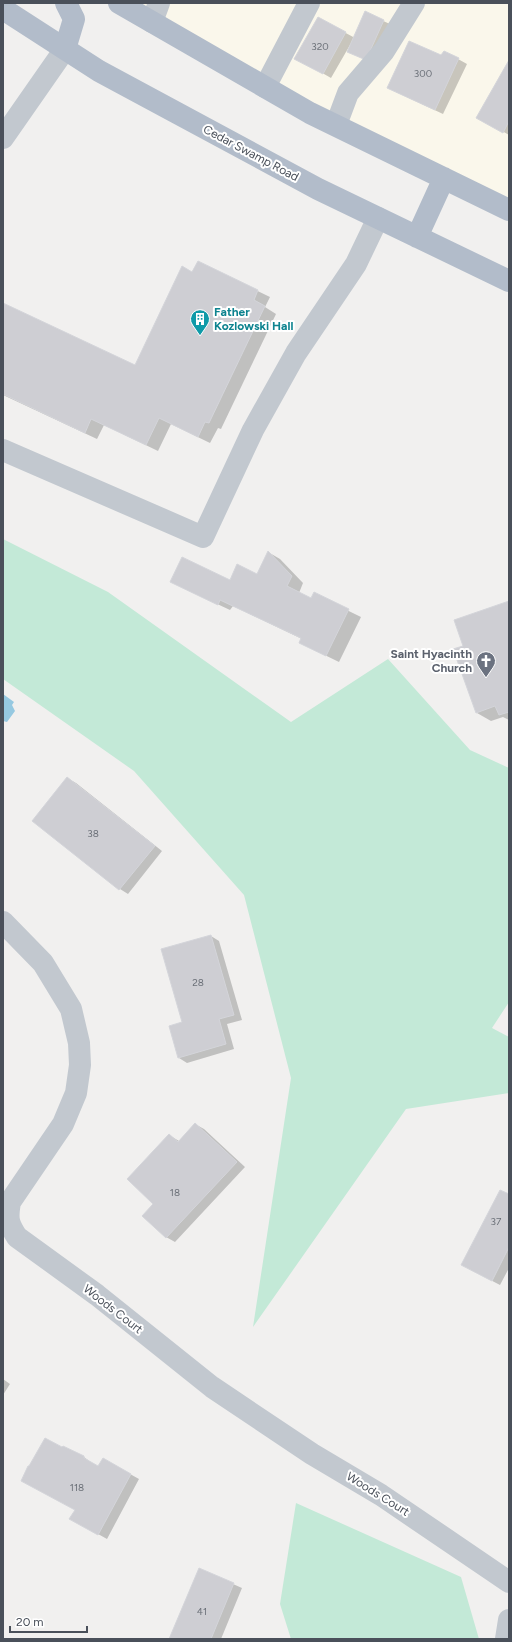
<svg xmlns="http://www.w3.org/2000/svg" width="512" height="1642" viewBox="0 0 512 1642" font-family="Figtree,sans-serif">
<rect width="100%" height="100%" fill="#f1f0ef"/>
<path fill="#faf7eb" d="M109,3H509V215Z"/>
<path fill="#c3e9d7" d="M3,539L108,592L291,722L388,659L470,750L509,768V1002L492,1028L509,1037V1093L406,1109L253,1327L291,1078L244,895L134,771L3,679Z
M296,1503L461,1577L479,1639H291L280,1604Z"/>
<path fill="#96c9e1" d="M3,694L14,702L12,705L15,711L7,722L3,721Z"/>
<path fill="#0003" d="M366,13L392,25L375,64L357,56L350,45L331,78L296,58L318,18L355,38Z
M442,57L458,59L467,64L443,114L396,92Z
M509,61V135L478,117Z
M198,262L270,297L265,307L276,314L221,429L218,428L210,443L171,424L158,451L104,425L97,439L3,395V304L135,367Z
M268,552L280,559L303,583L299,593L312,599L314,594L361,617L339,662L300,643L302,639L233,606L230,610L183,588L230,582L257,575Z
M509,602V720L503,717L491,721L477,713L465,646Z
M67,778L76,783L162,851L128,894L120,889L34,821Z
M211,936L219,941L242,1020L227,1024L234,1049L187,1063L179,1058L170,1027L183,1023Z
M195,1124L204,1129L245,1167L175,1242L166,1237L155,1204L169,1135L179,1141Z
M509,1196V1268L500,1285L471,1270Z
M3,1379L10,1384L3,1395Z
M63,1449L84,1457L98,1468L103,1459L139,1479L107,1539L71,1519L76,1510Z
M199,1569L242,1588L221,1639H170Z"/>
<path fill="#ceced3" stroke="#d4d5da" d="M365,11L384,20L366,60L347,52Z
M318,17L346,32L323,74L294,59Z
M409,41L441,55L444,51L459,58L435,110L387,88Z
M509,60V121L503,133L476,118Z
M198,261L258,290L254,300L265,306L209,423L205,422L198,437L159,418L146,445L91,419L85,433L3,394V303L135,365L182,266L192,272Z
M268,551L292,576L287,586L311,598L314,592L349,609L326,656L299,643L301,638L220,600L218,605L170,582L182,557L230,580L237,564L257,574Z
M509,601V712L499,715L495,706L476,713L453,649L463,646L454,620Z
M67,777L155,846L119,890L32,821Z
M211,935L234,1015L219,1019L226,1044L178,1058L169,1026L182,1022L161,949Z
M195,1123L237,1162L166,1238L142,1216L153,1204L127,1179L169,1134L178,1142Z
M500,1190L509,1194V1247L492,1281L461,1265Z
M45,1438L62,1447L63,1446L84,1456V1458L98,1466L103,1458L131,1474L98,1535L69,1519L75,1510L21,1481L28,1466H29Z
M199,1568L234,1583L211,1639H169Z"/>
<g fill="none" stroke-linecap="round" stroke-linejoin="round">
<path stroke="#c2c8cf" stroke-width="22" d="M152,22L159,3
M265,87L309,3
M336,125L348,93L384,51L414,3
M3,138L65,49
M3,450L203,537L253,430L296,353L356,264L378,218
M3,922L43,963L71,1009L79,1043L80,1065L76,1093L63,1124L10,1202C7,1219 8,1223 17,1237L97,1295L212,1387L312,1454L381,1495L509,1582
M506,1639L509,1620"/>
<path stroke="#b2bcca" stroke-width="22" d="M119,3L310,113L509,210
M3,9L99,71L318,189L509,281
M65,49L74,19L66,3
M417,237L444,178"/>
</g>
<defs>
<symbol id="building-pin" viewBox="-11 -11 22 30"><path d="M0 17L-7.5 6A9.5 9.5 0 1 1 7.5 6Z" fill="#0f9aa8" stroke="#fff"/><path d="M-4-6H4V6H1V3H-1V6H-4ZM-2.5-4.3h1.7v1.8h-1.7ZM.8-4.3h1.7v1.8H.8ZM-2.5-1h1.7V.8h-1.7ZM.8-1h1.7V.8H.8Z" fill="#fff"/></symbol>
<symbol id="church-pin" viewBox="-11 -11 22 30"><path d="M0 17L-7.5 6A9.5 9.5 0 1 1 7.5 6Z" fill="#6b7280" stroke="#fff"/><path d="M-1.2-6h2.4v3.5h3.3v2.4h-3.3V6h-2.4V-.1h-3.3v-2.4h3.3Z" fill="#fff"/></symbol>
</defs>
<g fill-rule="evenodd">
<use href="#building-pin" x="189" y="308" width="22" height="30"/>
<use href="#church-pin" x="475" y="650" width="22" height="30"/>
</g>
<g text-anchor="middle" stroke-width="4" stroke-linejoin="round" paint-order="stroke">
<g font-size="10" fill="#6b7078">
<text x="320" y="50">320</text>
<text x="423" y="77">300</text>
<text x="93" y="837">38</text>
<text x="198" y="986">28</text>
<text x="175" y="1196">18</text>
<text x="496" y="1225">37</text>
<text x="77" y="1491">118</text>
<text x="202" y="1615">41</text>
</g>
<g font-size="12" fill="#4a505a" stroke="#fff">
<text transform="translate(251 153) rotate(28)" y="4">Cedar Swamp Road</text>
<text transform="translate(113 1309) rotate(38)" y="4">Woods Court</text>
<text transform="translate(378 1494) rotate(32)" y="4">Woods Court</text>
</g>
<g font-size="12" font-weight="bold" fill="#0d838f" stroke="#fff" text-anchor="start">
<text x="214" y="316">Father<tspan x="214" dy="14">Kozlowski Hall</tspan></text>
</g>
<g font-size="12" font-weight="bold" fill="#5b616d" stroke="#fff" text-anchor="end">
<text x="472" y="658">Saint Hyacinth<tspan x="472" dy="14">Church</tspan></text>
</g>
</g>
<rect width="512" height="1642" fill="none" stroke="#4a505a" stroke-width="8"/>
<path d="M10 1626v6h77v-6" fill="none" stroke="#4a505a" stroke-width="2"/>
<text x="16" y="1626" font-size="12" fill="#4a505a" stroke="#ffffff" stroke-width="3" paint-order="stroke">20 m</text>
</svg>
